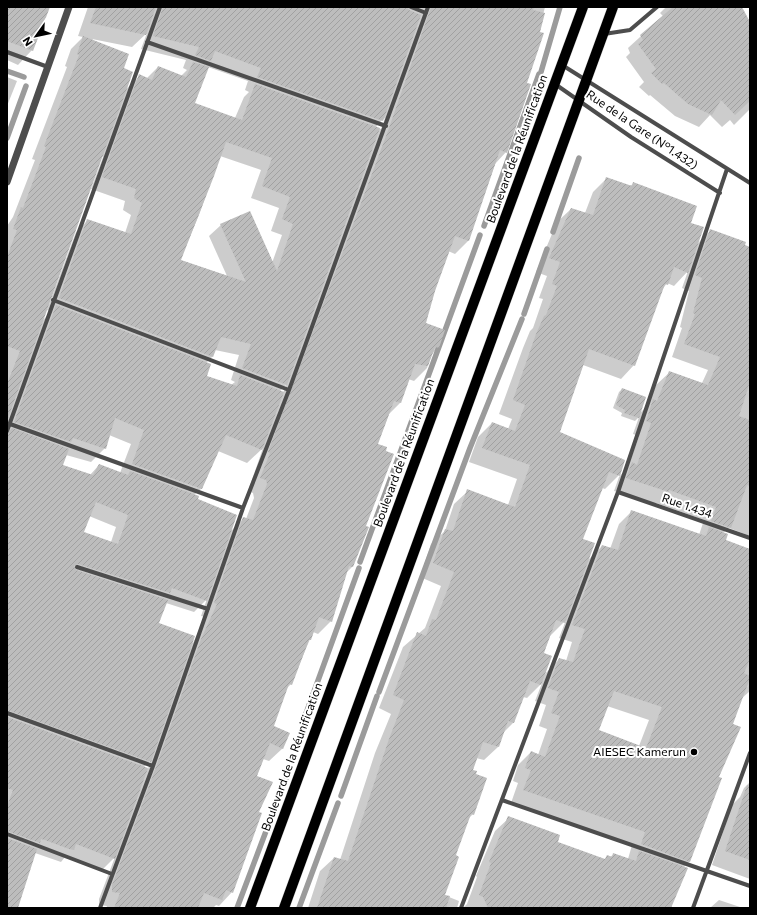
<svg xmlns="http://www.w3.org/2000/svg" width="757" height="915" viewBox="0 0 757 915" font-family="Commissioner,sans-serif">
<defs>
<pattern id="building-hatch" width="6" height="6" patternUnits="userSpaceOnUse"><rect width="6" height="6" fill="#bdbdbd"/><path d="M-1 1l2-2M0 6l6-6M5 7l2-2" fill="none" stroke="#a1a1a1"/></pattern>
</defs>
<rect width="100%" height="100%" fill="#fff"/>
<path fill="#0003" fill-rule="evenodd" d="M7,7H48L32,50L18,65L7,60Z
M88,7H545L526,83L506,152L495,164L468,241L455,254L448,251L424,323L444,331L438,348L431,355L427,368L414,381L408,379L400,403L389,414L377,445L364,526L352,567L346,573L331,621L318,634L313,632L291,684L286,689L272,726L283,748L269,761L263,759L256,777L258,812L232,892L219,906L216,905L213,908H106L107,906L99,905V899L115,857L101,871L65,857L61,862L35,853L17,908H7V226L13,217L35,160L32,159L67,67L65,66L71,49L83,37L78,36ZM147,33L141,49L186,60L183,68L187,70L181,76L158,67L147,78L140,76L125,90L122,69L92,39L132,47ZM208,67L248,81L245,90L249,92L244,97L235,118L193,104ZM385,118L381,129L376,127L380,122ZM101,156L103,157L91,189L125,201L123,210L131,215L125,233L88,220L76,232L47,310L51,312L41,322ZM220,156L261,170L251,198L279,208L271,231L282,235L272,263L221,225L209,236L227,276L180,260L199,215ZM215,350L239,355L231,380L235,382L231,385L205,376L206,363L212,357ZM286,385L283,393L280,391ZM109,435L131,444L120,473L99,465L90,475L62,466L66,455L91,462L105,448ZM263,448L248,491L253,493L254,498L246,519L244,518L230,532L194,495L201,489L218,451L247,463ZM89,516L116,527L111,542L83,533ZM207,599L201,616L205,617L193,643L158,623L166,603L194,612ZM151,760L148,769L144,767Z
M666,7H741L750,28V109L734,125L730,120L722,127L710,115L699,127L675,116L650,95L649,96L639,87L644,82L626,57L630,53L628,48L663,16L660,13Z
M7,77L17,81L7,106Z
M607,178L630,186L634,183L689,223L697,244L711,230L750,248V536L729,528L723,533L725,541L750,554V691L741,699L732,725L718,777L690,861L683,868L670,908H463L467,904L477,877L476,876L495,831L509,818L557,843L604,860L613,855L628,859L632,845L511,803L518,783L513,781L518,765L531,752L538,755L547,729L539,726L546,705L535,701L542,683L527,698L523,697L513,723L503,733L498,747L484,760L476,758L471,770L473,814L467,820L454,856L444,895L459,901L457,908H308L320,871L334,858L340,860L375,753L391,714L379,708L403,647L425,628L441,586L420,577L431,544L445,531L454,504L468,491L508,505L517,479L469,462L478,437L492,423L508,429L512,419L499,414L523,348L530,331L533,328L543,299L539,298L547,276L536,272L557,222L571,209L585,213L593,192ZM688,271L682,288L689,291L680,327L682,328L672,357L708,370L702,383L670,372L656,385L648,405L639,414L622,389L619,392L613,408L622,413L621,416L635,421L639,417L633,434L639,436L628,467L619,477L614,491L655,505L656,503L704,520L699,535L632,511L619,524L610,549L602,546L587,561L582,540L602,488L605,489L619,475L559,433L583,365L621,379L634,365L662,290L667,283L674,286ZM566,620L559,638L572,642L566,661L559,659L545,674L543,654L550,636ZM607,706L649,720L639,746L598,730Z
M750,782V879L712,865L732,805L740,797L744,788Z
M719,900L743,908H710Z"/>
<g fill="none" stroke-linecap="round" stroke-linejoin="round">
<path stroke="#9b9b9b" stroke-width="5.5" d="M7,71L24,77
M541,72L560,7
M7,138L26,86
M484,226L539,74
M553,232L579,158
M524,314L547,249
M360,562L480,235
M379,692L470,448L522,319
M304,719L359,568
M341,796L377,696
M237,908L288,773
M299,908L338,803"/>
</g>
<path fill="url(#building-hatch)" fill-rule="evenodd" d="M7,7H50L33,51L7,41Z
M96,7H156L146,35L90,23Z
M163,7H408L409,10L421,15L383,121L257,77L261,68L215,51L211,61L195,55L199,47L153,36Z
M431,7H534L533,10L545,13L540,32L544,33L527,83L531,84L507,153L500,150L469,241L455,236L435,291L426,323L445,330L439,348L435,347L428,366L415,364L401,403L394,401L378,444L387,447L386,451L394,454L366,526L369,527L353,567L349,566L332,622L319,617L311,640H309L292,685L289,684L274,726L290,733L283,749L270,743L257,776L273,782L259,812L262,813L233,893L226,890L222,900L204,893L198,908H114L120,893L112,892V885L156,767L201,639L217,604L214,603L243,517L253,520L267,484L266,480L260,478L270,453L268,452L389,128Z
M673,7H742L750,22V101L735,115L721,100L712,115L688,104L664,83L662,84L651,73L656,69L638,44L643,40L640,35Z
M83,36L129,54L124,68L133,72L7,421V384L20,351L7,346V257L17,230L13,229L21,207L23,208L46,147L44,146L79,55L77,54Z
M193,62L209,67L195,103L242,120L255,84L380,128L287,385L242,368L251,344L221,337L213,357L59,298L87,219L131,234L142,203L134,198L136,189L102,177L139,74L152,80L158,66L186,77ZM226,142L272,158L262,186L290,197L282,219L293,224L277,271L250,211L220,224L246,282L181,260L214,176Z
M606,177L632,186L633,182L697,206L691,223L704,227L688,273L674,267L668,285L665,284L635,366L589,349L560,432L625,460L620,476L609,472L583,539L595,543L565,623L556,620L544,653L552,656L541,685L530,681L514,723L508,721L499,747L483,742L473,770L477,771L476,774L487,778L474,815L471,814L456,855L459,857L445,895L450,896L446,908H317L334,857L348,861L389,739L404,700L393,695L417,632L426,636L432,619L436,620L454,572L433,563L445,529L453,531L467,489L515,507L530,465L482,448L492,422L515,431L525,405L513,400L536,334L544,316L546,315L557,286L552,284L560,262L549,258L571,208L593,215Z
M710,229L746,242L745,245L750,247V382L739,416L750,420V486L747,485L731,528L711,521L716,507L669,490V492L626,478L632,462L637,465L651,423L646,421L653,399L657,401L669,371L708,385L720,357L684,344L695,314L693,313L702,278L695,275Z
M56,305L211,364L207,376L237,386L240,375L284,392L262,450L226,435L202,489L132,464L144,430L115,418L106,449L73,438L71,442L14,422Z
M622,388L646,397L639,418L624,413L625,410L616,405Z
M12,428L69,449L63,465L93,475L99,464L128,475L130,471L199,496L198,499L237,515L207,601L172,588L170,593L78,564L74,566L76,570L168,600L159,623L195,636L151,762L7,710V434ZM96,502L128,515L118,544L84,532Z
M631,510L706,536L709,527L728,534L726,540L750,549V659L744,673L750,676V678L733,724L741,727L719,777L722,778L690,862L641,844L645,832L523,790L531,770L525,768L531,751L545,757L560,716L551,713L559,692L548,688L559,658L573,662L585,629L572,625L602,545L618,550ZM614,691L662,707L646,748L599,730Z
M7,717L148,768L115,859L76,844L74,850L69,849L45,840L41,839L40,843L7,831V806L13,790L7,788Z
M747,785L750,786V860L725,851Z
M508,816L560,835L558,842L605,859L607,855L612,857L613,853L636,861L639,851L688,868L671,908H488L483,897L479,895L491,863L489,862Z
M7,838L37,849L18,908H7Z"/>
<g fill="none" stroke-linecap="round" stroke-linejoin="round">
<defs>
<path id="primary" d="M250,908L583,7
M284,908L613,7"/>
</defs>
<use href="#primary" stroke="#dbdbdb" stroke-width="11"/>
<path stroke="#4d4d4d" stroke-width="4" d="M411,7L426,13
M604,34L630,30L657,7
M147,42L386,126
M7,52L48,67
M562,65L750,183
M555,84L631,137L720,193
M53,300L289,390
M10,424L243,508
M7,431L160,7
M618,492L750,538
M77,567L208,609
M7,713L153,766
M502,800L750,886
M7,834L112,874
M100,908L153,766L243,508L289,390L428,7
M461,908L618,492L727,169
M693,908L750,753"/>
<path stroke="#4d4d4d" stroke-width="7" d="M7,182L69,7"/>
<use href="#primary" stroke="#000" stroke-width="10"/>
</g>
<circle fill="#000" stroke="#fff" stroke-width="1.5" cx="694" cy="752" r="4"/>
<g text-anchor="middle" stroke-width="4" stroke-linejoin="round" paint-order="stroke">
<g font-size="12" fill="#000" stroke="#fff">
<text transform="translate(642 130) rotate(34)" y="4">Rue de la Gare (N°1.432)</text>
<text transform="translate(517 149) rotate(-70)" y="4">Boulevard de la Réunification</text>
<text transform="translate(404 453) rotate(-70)" y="4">Boulevard de la Réunification</text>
<text transform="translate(687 506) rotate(19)" y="4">Rue 1.434</text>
<text transform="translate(292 757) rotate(-70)" y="4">Boulevard de la Réunification</text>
</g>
<g font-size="12" fill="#000" stroke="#fff" text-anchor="end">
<text x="686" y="756">AIESEC Kamerun</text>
</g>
</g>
<rect width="757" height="915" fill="none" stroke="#000000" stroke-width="16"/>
<g transform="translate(36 36) rotate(237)" stroke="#ffffff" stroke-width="3" paint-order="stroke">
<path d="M0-3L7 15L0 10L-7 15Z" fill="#000000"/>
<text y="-6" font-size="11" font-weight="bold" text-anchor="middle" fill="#000000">N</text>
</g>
</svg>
